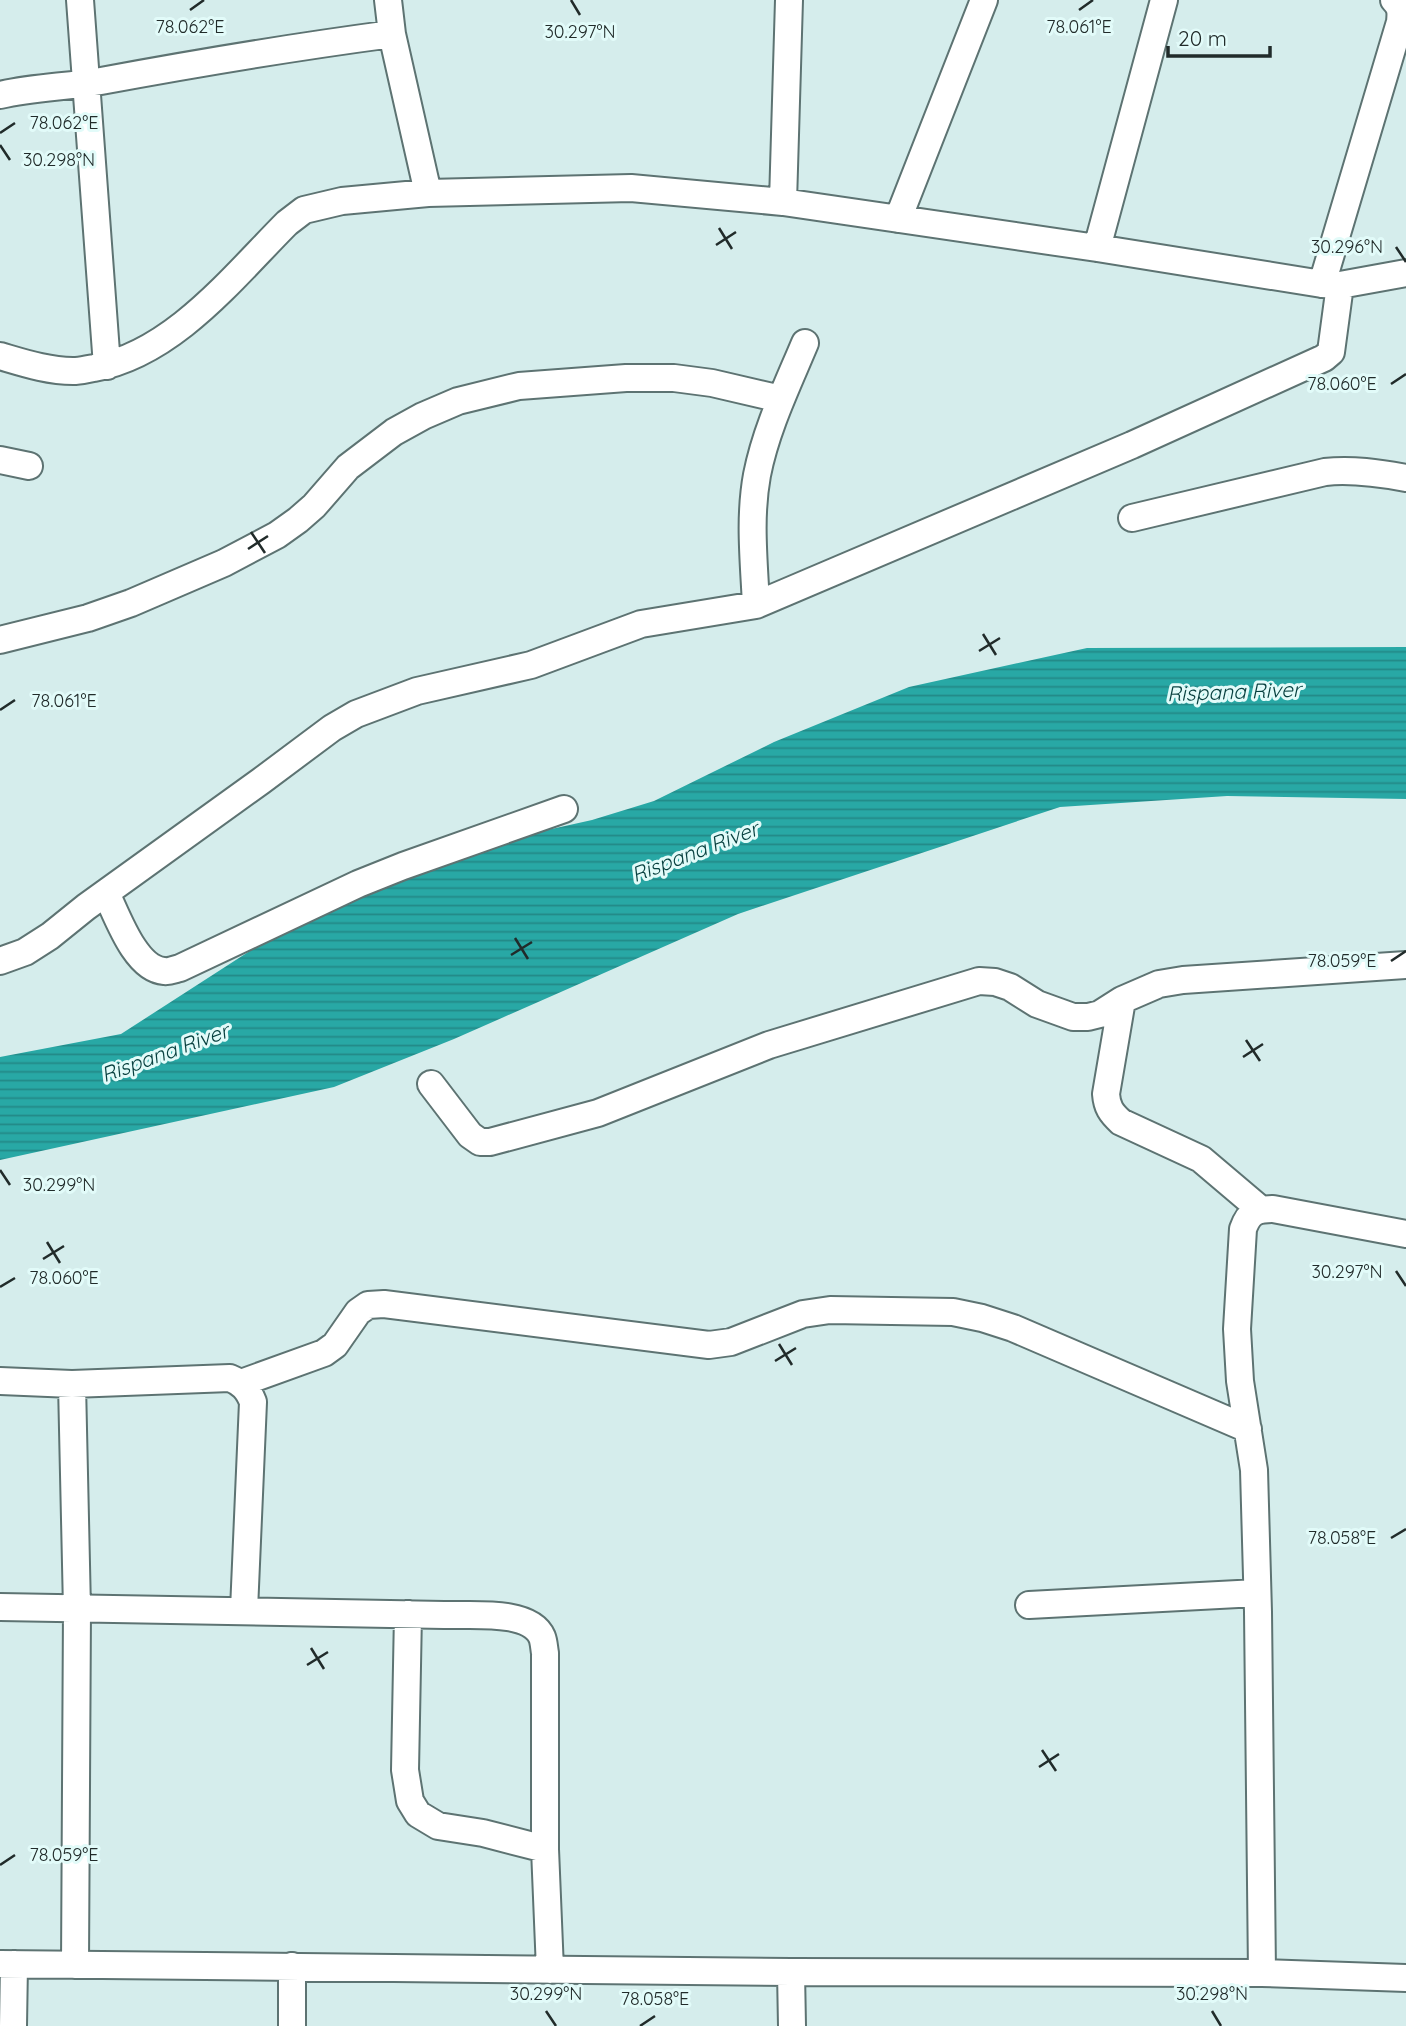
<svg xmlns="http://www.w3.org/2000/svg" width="1406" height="2026" viewBox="0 0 1406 2026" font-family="Quicksand,sans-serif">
<defs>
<pattern id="water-rules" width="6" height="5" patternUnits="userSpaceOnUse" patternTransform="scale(1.75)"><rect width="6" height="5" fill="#28a8a5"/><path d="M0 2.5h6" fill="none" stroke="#228987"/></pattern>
</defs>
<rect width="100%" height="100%" fill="#d5edec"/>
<path fill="url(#water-rules)" d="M1406,647V799L1227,796L1060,807L738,914L454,1039L334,1087L0,1160V1057L121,1034L295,922L422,870L538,832L592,820L654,801L774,742L909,687L1087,648Z"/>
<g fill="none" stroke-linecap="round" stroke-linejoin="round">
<defs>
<path id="street" d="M80,0L107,366
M388,0L392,34L428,193
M0,95C33,87 67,87 101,81C198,63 294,47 392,34
M783,202L789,0
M898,219L984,0
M1097,248L1164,0
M1322,284L1400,22C1401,12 1401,7 1394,0
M0,356C24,363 48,371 73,371C80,371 87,369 94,368C173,354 233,277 287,223L304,210L342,201L428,193L631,188L783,202L1097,248L1322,284L1340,285L1406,273
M0,460L29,466
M1132,518L1325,472C1352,469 1379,473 1406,478
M756,605C754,562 749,518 757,475C766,429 787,386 805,343
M0,640L88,618L131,603L224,563L277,535L298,520L314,506L348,467L394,432L423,416L458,401L519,386L626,378H674L712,383L781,399
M106,893C117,915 135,969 164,971C169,972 175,969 180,968L358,884L403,866L564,809
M0,961L25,952L50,936L86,907L261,781L332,728L356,714L417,691L531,665L641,624L756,605L1132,445L1324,358L1331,352L1340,285
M431,1084L470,1135L480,1142H490L598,1113L769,1045L979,981L995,982L1010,987L1037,1004L1073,1017H1088L1100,1014L1122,1000
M1260,1209L1201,1159L1121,1122C1111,1113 1107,1107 1106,1094L1122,1000L1159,984L1183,980L1406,965
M0,1381L72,1384L230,1378C242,1383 248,1389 253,1402L244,1610
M241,1383L324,1353L335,1345L358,1312L368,1305L384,1304L709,1345L731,1342L803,1314L830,1310L953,1312L982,1318L1013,1328L1248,1429
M72,1384L77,1609L75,1965
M1029,1605L1257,1593
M0,1607L444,1615C470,1616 530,1609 542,1637C544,1642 544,1648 545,1653V1849L550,1970
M408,1614L405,1770L410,1801L418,1814L438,1826L483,1833L545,1849
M0,1964L791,1972L1262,1973L1406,1978
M292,1966V2026
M791,1972L792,2026
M1262,1973L1258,1612L1254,1470L1240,1381L1237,1329L1243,1229C1249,1212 1256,1209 1273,1209L1406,1234
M13,2026L14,1964"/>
</defs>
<use href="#street" stroke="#5d7372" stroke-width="30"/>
<use href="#street" stroke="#fff" stroke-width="26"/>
</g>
<path fill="none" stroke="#212b2a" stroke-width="2.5" d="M571,0L580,15M190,10L204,0M1079,10L1093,0M0,133L15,123M0,145L10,160M719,228L732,249M716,245L736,232M1396,247L1406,262M1391,384L1406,374M251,532L265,553M248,549L268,536M983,634L996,655M979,651L1000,638M0,710L15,700M515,938L528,959M511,955L532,942M1391,961L1406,951M1246,1040L1260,1061M1243,1057L1263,1044M0,1170L10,1185M47,1242L60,1263M43,1259L64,1246M1396,1271L1406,1286M0,1287L15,1278M779,1344L792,1365M775,1361L796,1348M1391,1538L1406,1529M311,1648L324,1669M307,1665L328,1652M1042,1750L1056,1771M1039,1767L1059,1754M0,1865L15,1855M546,2011L556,2026M1212,2011L1221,2026M640,2026L655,2016"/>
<g text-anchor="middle" stroke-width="6" stroke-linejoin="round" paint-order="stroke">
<g font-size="21" font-style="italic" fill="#063f3e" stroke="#e2fbf9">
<text transform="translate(1234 692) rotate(-2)" y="7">Rispana River</text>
<text transform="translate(695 852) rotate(-21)" y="7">Rispana River</text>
<text transform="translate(165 1053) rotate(-20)" y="7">Rispana River</text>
</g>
</g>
<g font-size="18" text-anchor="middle" fill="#212b2a" stroke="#e2fbf9" stroke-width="6" stroke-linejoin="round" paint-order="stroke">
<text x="190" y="33">78.062°E</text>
<text x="1079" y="33">78.061°E</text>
<text x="580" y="38">30.297°N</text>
<text x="64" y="129">78.062°E</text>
<text x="59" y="166">30.298°N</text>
<text x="1347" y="253">30.296°N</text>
<text x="1342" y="390">78.060°E</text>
<text x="64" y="707">78.061°E</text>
<text x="1342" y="967">78.059°E</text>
<text x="59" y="1191">30.299°N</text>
<text x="1347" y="1278">30.297°N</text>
<text x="64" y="1284">78.060°E</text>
<text x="1342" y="1544">78.058°E</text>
<text x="64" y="1861">78.059°E</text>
<text x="546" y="2000">30.299°N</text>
<text x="1212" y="2000">30.298°N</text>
<text x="655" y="2005">78.058°E</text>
</g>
<path d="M1168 46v10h102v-10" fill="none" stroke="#212b2a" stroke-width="3.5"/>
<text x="1178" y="46" font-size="21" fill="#212b2a" stroke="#e2fbf9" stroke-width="5" paint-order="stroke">20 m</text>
</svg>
